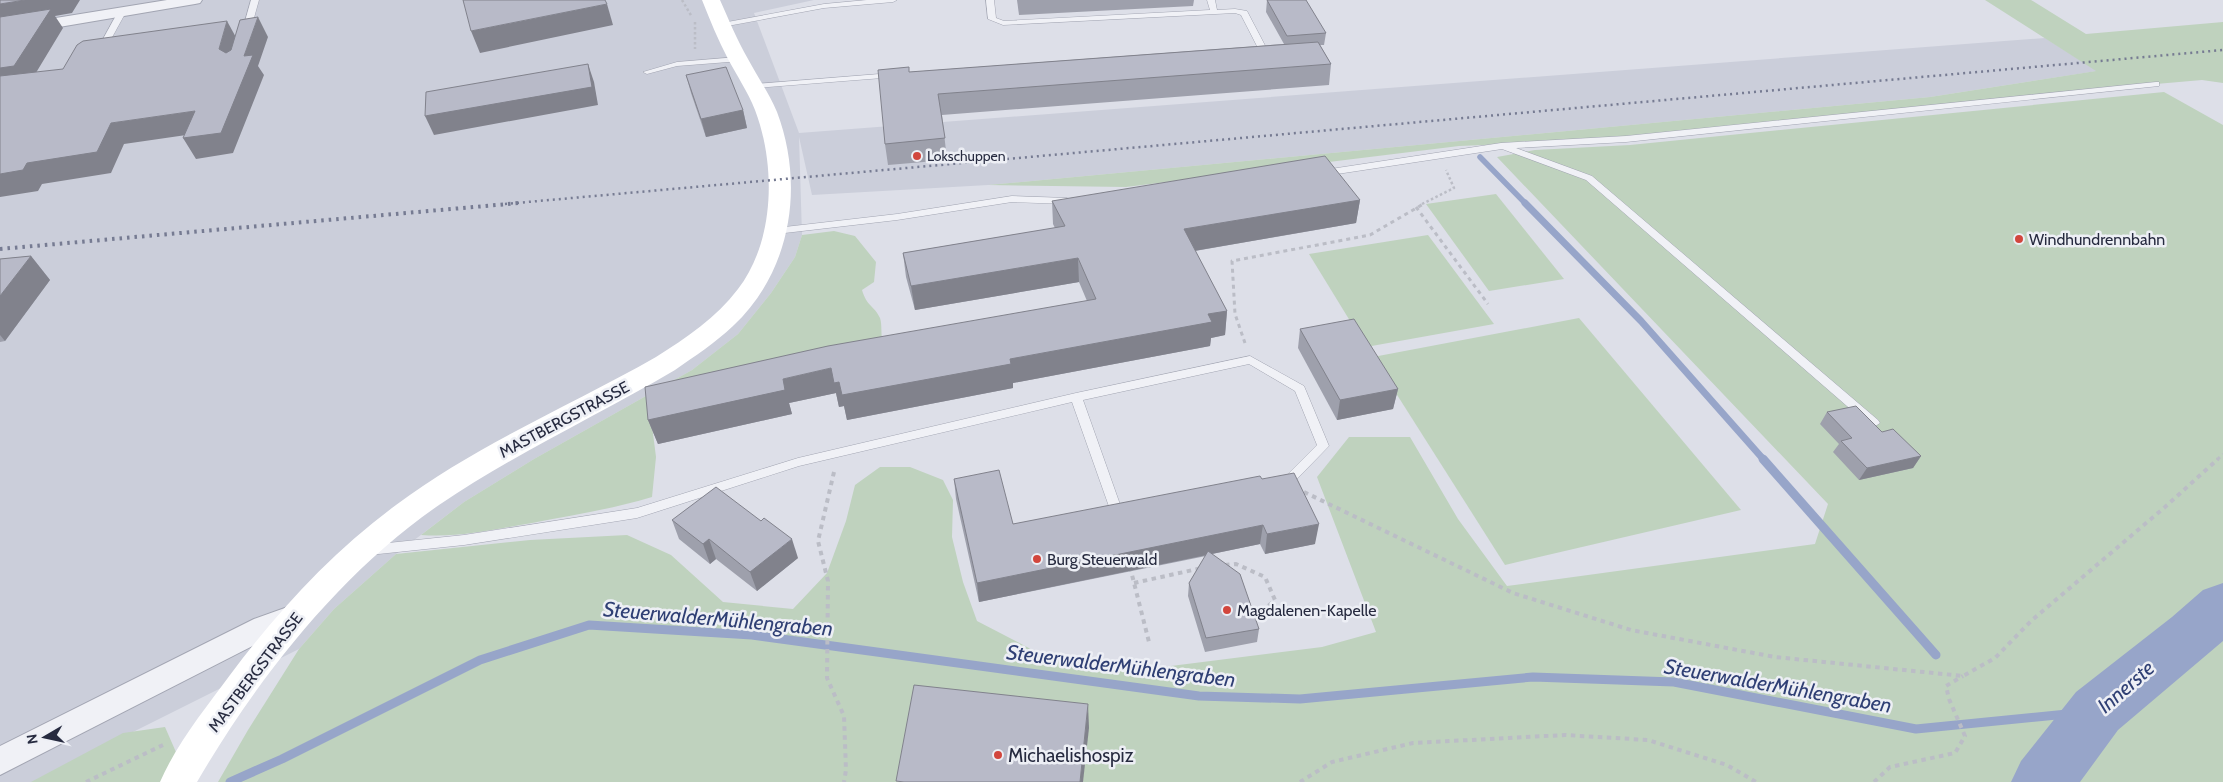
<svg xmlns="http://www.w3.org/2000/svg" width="2223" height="782" font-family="Cabin,sans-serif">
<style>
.built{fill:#cbceda}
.green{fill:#bfd2be}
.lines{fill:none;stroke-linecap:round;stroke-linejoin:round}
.stream-far2{stroke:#97a5c9;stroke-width:5.5}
.stream-far1{stroke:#97a5c9;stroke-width:7}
.stream{stroke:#97a5c9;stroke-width:9}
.river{fill:#97a5c9;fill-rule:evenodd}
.service-casing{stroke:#a2a5b2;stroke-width:1}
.minor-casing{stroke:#a2a5b2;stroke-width:2}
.path-far2{stroke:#bbbdc6;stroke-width:2.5;stroke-dasharray:2.5 2.5;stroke-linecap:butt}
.path-far1{stroke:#bbbdc6;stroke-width:3;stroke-dasharray:4 4;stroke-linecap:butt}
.path{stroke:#bbbdc6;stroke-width:4;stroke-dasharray:4.5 4.5;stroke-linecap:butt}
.service{fill:#f0f1f6;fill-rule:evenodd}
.minor{fill:#f0f1f6;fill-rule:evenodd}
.secondary{fill:#fff;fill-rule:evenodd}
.rail-far1{stroke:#767b92;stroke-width:2.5;stroke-dasharray:2 4;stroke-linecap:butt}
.rail{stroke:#767b92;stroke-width:4;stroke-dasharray:2.5 5;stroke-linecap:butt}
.wall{fill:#9ea0ac}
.shaded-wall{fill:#81828c}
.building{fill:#b8bac8;stroke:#81828c}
.poi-dot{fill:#d2463d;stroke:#edeff5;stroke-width:2}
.labels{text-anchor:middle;stroke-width:5;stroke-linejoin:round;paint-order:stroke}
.far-poi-label{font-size:14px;fill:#262a3f;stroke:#edeff5;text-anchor:start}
.poi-label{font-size:16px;fill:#262a3f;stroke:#edeff5;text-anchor:start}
.street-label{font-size:16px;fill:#262a3f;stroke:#edeff5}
.near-poi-label{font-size:19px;fill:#262a3f;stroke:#edeff5;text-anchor:start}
.near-water-label{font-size:21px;font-style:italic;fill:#2f3f74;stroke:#edeff5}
</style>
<rect width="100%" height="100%" fill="#dddfe8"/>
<!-- built -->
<polygon class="built" points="0,0 814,0 754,13 799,133 2045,38 2097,71 1930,97 988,185 812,195 799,137 802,235 795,257 771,293 738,334 692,370 534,459 464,502 396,554 334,609 299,649 33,782 0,782"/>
<!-- green -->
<g class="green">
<polygon points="1985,0 2031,0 2086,34 2223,22 2223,83 2202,80 2156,84 1626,139 1459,146 1126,187 988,185 1930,97 2096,71"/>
<polygon points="2164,92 2223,125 2223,782 218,782 248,730 299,649 334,609 396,554 530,540 627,535 671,555 723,602 793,609 827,573 846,521 855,485 880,467 910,467 943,480 953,500 952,537 963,582 977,621 1048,658 1163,667 1322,647 1376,632 1317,477 1349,437 1410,437 1458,519 1507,586 1815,544 1828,504 1497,157 1535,150 1630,145"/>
<polygon points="1496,194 1564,279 1489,291 1426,204"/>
<path d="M834,231L855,236L876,262L874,282L862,290C867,307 874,305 880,318C882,324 881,332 882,339L650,410L656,457L652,497C613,509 572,515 532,523C495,529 459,538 421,535L464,502L534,459L692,370L738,334L771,293L795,257L802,235Z"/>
<polygon points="1428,235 1494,324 1366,347 1309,254"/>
<polygon points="1579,318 1741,510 1505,565 1373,357"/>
<polygon points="165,727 179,759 168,782 31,782 123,733"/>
</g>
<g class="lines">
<!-- stream-far2 -->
<polyline class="stream-far2" points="1480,157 1526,204"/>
<!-- stream-far1 -->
<polyline class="stream-far1" points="1525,203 1641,321 1764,460"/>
<!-- stream -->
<g class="stream">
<polyline points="1763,459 1936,655"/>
<polyline points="230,782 282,759 480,660 589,625 752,635 1199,696 1300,699 1533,677 1674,682 1916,729 2097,711"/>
</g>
<!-- river -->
<polygon class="river" points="2223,583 2223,641 2118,730 2080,782 2011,782 2021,761 2076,692 2172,617 2203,590"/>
<defs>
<g id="service">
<polygon points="251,0 259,0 250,32 246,34 242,32"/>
<polygon points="867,0 897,0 893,2 824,8 722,27 718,25 722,23 824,4"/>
<polygon points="986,0 994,0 996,18 1004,21 1210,10 1207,0 1215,0 1217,10 1235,9 1247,11 1269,53 1261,57 1255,57 1255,53 1260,52 1241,15 1235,13 1003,25 988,19"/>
<polygon points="119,10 126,12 104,52 98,52 97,50"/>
<polygon points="738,57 742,59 741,61 677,66 647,74 643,72 677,62"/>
<polygon points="892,73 895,73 895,77 755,88 751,86 755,84"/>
<polygon points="2156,82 2159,82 2159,86 1626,142 1516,148 1592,176 1878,420 1880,423 1874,427 1870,426 1586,180 1502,149 1324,176 1319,173 1324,170 1501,143 1626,136"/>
<polygon points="1012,196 1067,198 1072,201 1067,204 1012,202 897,220 776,234 771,231 776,228 897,214"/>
<polygon points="1250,356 1304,386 1329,446 1289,487 1281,487 1279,484 1281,481 1317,445 1295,391 1249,364 1083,400 1122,510 1127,514 1125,517 1118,520 1114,518 1112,515 1072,402 799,466 637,518 464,545 369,555 364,554 363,550 364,546 369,545 464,535 637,508 798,458 1076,393"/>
</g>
<g id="minor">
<polygon points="167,0 202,0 200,3 195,4 0,37 0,27"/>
<polygon points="296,604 305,607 309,615 305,623 274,635 0,775 0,746 254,619"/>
</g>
</defs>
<!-- service casing -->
<use href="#service" class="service-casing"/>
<!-- minor casing -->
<use href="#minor" class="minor-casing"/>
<!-- path-far2 -->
<g class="path-far2">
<polyline points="682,0 692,17"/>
<polyline points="695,22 695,49"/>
<polyline points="1422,204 1454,188 1446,170"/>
</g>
<!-- path-far1 -->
<g class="path-far1">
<polyline points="1416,207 1488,304"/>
<polyline points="1245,343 1235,314 1232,261 1370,235 1425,203"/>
<polyline points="2217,460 2223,454"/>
</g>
<!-- path -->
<g class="path">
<polyline points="834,472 818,541 828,581 827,678 844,716 846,770 844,782"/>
<polyline points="1304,492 1513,593 1631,630 1775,657 1963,676 1995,658 2031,621 2165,507 2218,459"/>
<polyline points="1225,565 1236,564 1265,577 1275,600 1252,620"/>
<polyline points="1130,567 1149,642"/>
<polyline points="1134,583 1202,568"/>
<polyline points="86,782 163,745"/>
<polyline points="1300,782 1332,762 1413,743 1565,735 1648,740 1727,765 1756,782"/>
<polyline points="1874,782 1890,767 1955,753 1965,736 1949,699 1946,686 1963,676"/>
</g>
<!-- service -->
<use href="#service" class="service"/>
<!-- minor -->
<use href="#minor" class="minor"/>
<!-- secondary -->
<path class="secondary" d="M702,0H720C729,20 737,40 748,59C757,76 769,93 777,112C805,186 791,272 733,326C715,343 695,356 675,370C597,416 514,454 439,505C340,573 257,679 197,782H160C177,743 205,709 230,675C278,611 332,552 396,505C476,445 570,406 656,357C686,338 716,318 738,289C775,241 776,165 755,110C748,92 737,76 728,59C718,40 710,20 702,0Z"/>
<!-- rail-far1 -->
<polyline class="rail-far1" points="505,204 2223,50"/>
<!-- rail -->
<polyline class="rail" points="0,249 519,203"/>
</g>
<!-- wall -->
<g class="wall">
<polygon points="1017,0 1194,0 1193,6 1019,15"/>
<polygon points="1267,0 1326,33 1324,45 1320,45 1331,64 1329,85 942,115 947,160 888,165 885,144 910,72 1284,44 1266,12"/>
<polygon points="686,75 743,110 747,128 706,137 691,93"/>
<polygon points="1360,200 1356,223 1195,251 1227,311 1225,335 1211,338 1210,346 1013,383 1013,388 847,420 844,406 839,407 836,393 789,403 792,414 658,444 648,420 1087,301 1079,282 915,310 906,277 903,253 1055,228 1053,224 1052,201"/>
<polygon points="31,256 50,280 5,341 0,342 0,259"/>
<polygon points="1300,329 1398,389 1393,409 1337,420 1298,348"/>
<polygon points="1827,412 1882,432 1921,456 1913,468 1859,480 1833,452 1839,444 1820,424"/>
<polygon points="954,479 1013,524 1262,479 1315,544 1265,554 1260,544 1212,554 1259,629 1257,642 1205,652 1188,596 1189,583 1206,556 979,602 956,499"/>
<polygon points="672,520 798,558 757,591 716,559 710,564 679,539"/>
</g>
<!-- shaded-wall -->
<g class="shaded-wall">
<polygon points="25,0 80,0 72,13 55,16 63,28 28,86 0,88 0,4"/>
<polygon points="607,4 613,25 480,53 471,31"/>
<polygon points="258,17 268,37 258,66 264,75 233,153 196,159 183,138 244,56"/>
<polygon points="227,21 238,41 230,68 219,49"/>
<polygon points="588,64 594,82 598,105 434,135 425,116"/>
<polygon points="743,110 747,128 706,137 701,119"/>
<polygon points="195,111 207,132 124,144 111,173 42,184 38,191 0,197 0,174 27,163 111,123"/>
<polygon points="1360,200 1356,223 1182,253 1184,229"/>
<polygon points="31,256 50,280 5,341 0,335 0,296"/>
<polygon points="1078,258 1079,282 915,310 911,286"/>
<polygon points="1227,311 1225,335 1211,338 1210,346 1013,383 1013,388 847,420 844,406 839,407 836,393 789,403 792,414 658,444 648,420 783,379 831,368 1010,359 1208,314"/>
<polygon points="1398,389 1393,409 1337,420 1340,400"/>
<polygon points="1921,456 1913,468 1859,480 1867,468"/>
<polygon points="1319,524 1315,544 1265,554 1267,534"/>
<polygon points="1263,525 1260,544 979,602 977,583"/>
<polygon points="709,539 716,559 710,564 703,544"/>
<polygon points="792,539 798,558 757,591 750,572"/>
<polygon points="1088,704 1089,728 1083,782 1080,782"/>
</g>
<!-- building -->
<g class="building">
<polygon points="0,0 25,0 0,4"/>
<polygon points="463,0 605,0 607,4 471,31"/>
<polygon points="1267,0 1306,0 1326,33 1287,36"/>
<polygon points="51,9 14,66 0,68 0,17"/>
<polygon points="258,17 244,56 253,55 221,133 183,138 195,111 111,123 97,152 27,163 23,170 0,174 0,76 63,69 77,45 83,41 227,21 219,49 226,53 231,50 240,20"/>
<polygon points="1318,42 1331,64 938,94 945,138 885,144 878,70 909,67 909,72"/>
<polygon points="588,64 592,87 425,116 426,92"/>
<polygon points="726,67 743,110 701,119 686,75"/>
<polygon points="1325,156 1360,200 1184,229 1227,311 1208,314 1212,322 1010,359 1011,364 842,395 839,382 834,383 831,368 783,379 785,390 648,420 645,387 828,346 1096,299 1078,258 911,286 903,253 1065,226 1052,201"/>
<polygon points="31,256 0,296 0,259"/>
<polygon points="1354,319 1398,389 1340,400 1300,329"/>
<polygon points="1856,406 1882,432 1893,429 1921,456 1867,468 1841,441 1852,438 1827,412"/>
<polygon points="999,470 1013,524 1260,476 1262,479 1294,473 1319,524 1267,534 1263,525 977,583 954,479"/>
<polygon points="716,487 761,521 764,518 792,539 750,572 709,539 703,544 672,520"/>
<polygon points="1208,551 1240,574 1259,629 1206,638 1189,583"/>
<polygon points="914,685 1088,704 1080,782 904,782 896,781"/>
</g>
<!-- markers -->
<g class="poi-dot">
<circle cx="917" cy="156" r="5"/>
<circle cx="2019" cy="239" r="5"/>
<circle cx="1037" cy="559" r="5"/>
<circle cx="1227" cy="610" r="5"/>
<circle cx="998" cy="755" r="5"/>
</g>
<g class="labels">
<!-- far-poi labels -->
<g class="far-poi-label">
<text x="927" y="161">Lokschuppen</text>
</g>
<!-- poi labels -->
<g class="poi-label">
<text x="2029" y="245">Windhundrennbahn</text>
<text x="1047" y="565">Burg Steuerwald</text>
<text x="1237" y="616">Magdalenen-Kapelle</text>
</g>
<!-- street labels -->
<g class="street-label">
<text transform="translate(564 419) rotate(-28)" y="6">MASTBERGSTRASSE</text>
<text transform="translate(255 672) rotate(-53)" y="6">MASTBERGSTRASSE</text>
</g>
<!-- near-poi labels -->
<g class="near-poi-label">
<text x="1008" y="762">Michaelishospiz</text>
</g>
<!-- near-water labels -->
<g class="near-water-label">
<text transform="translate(718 619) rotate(5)" y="7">SteuerwalderMühlengraben</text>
<text transform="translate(1121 666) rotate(7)" y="7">SteuerwalderMühlengraben</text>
<text transform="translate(1778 686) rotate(10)" y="7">SteuerwalderMühlengraben</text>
<text transform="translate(2126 687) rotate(-41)" y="7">Innerste</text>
</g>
</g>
<!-- north arrow -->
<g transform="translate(45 737) rotate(261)" stroke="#edeff5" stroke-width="4" paint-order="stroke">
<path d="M0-4L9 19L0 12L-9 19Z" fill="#262a3f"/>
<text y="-8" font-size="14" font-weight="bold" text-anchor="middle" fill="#262a3f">N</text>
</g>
</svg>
